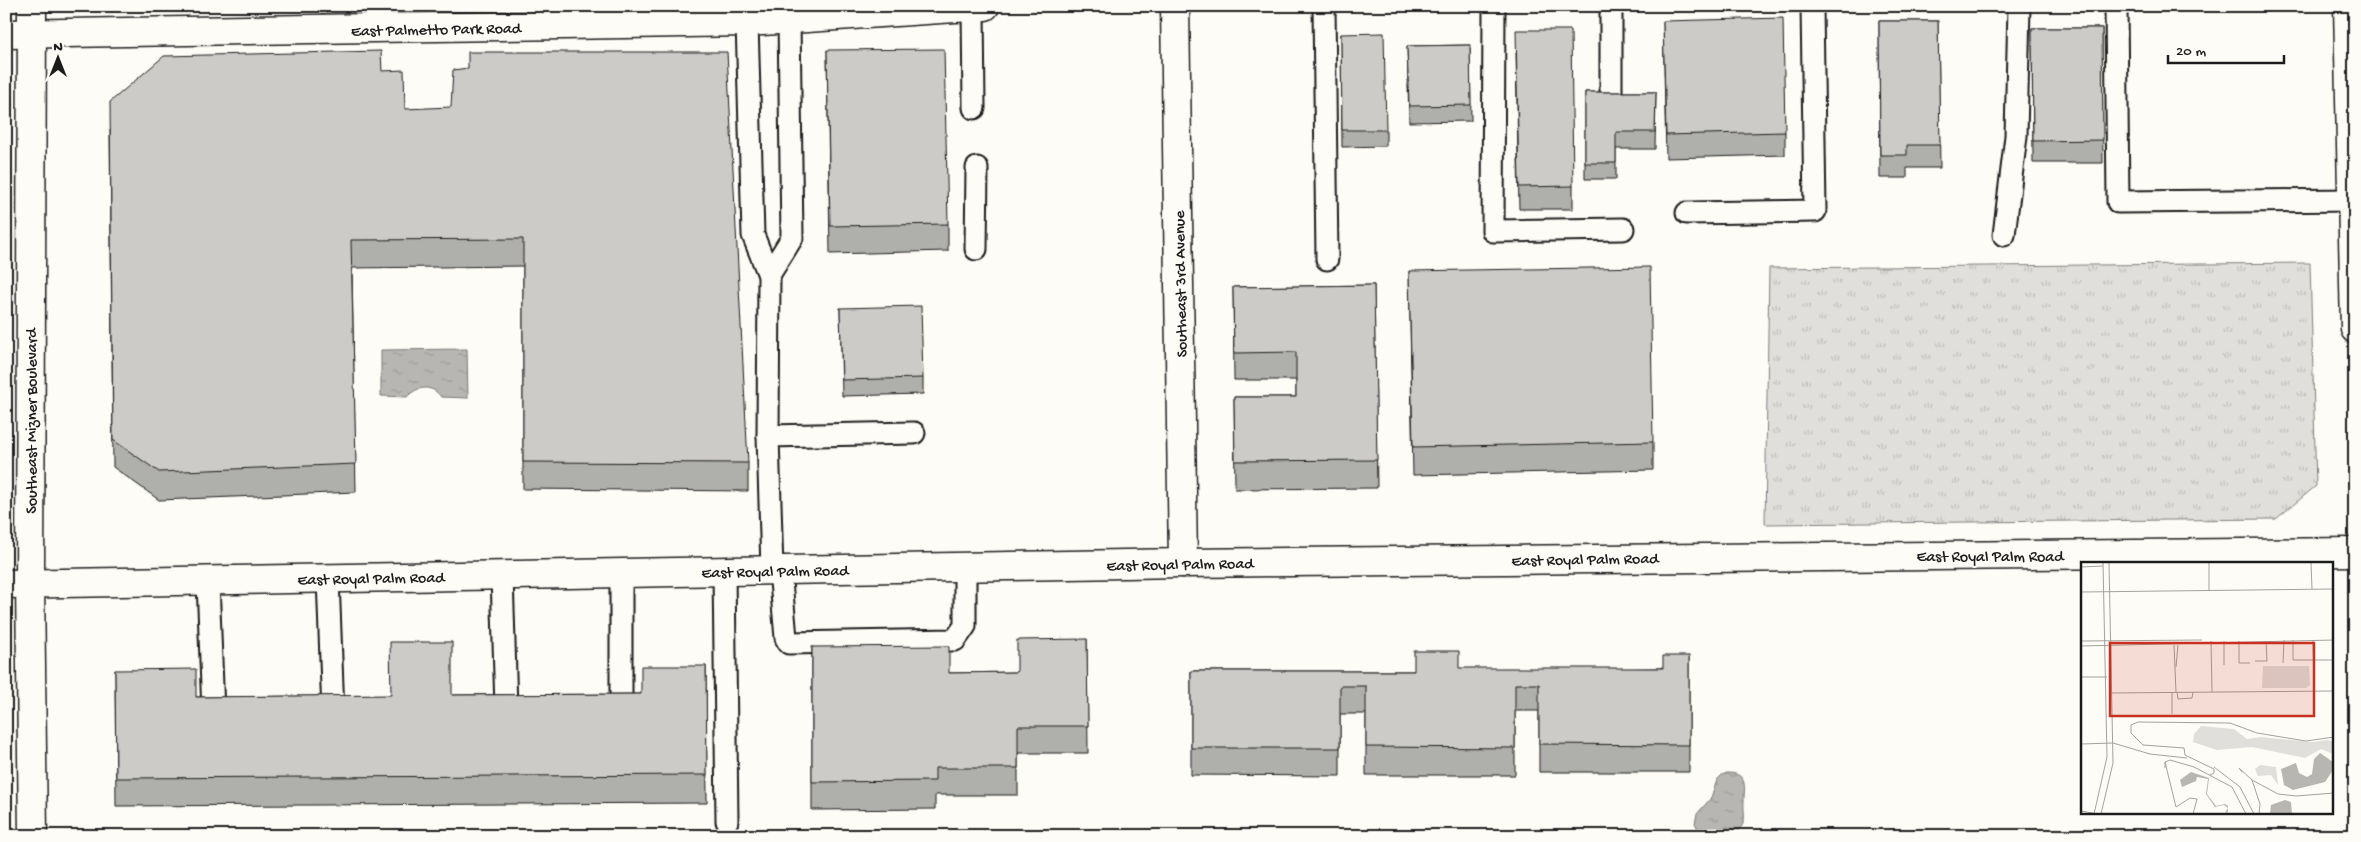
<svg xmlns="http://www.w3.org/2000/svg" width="2361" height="842" font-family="'Gochi Hand',sans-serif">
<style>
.grass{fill:url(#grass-tufts);stroke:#7e7e7c}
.water{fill:url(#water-ripples);stroke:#797876}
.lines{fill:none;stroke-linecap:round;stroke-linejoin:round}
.service-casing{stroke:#1c1c1c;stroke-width:25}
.minor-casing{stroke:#1c1c1c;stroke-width:31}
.secondary-casing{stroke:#1c1c1c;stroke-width:31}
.service{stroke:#fdfcf7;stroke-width:21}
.minor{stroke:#fdfcf7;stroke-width:28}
.secondary{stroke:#fdfcf7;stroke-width:28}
.wall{fill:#afafac;stroke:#1c1c1c}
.building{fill:#cccbc8;stroke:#1c1c1c}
.labels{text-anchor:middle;stroke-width:4;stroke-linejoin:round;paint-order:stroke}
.street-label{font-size:16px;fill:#1c1c1c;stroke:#fdfcf7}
.inset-road{fill:none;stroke:#a3a29f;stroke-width:1}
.view{fill:#c8321e;fill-opacity:0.15;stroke:#c8321e;stroke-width:2.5}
.inset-edge{fill:none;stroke:#1c1c1c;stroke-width:2.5}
</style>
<defs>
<pattern id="grass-tufts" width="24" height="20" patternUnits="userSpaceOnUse" patternTransform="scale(1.25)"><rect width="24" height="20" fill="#e0dfdb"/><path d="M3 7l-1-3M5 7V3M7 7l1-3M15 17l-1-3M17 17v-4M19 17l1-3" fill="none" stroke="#c0bfbb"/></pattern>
<pattern id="water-ripples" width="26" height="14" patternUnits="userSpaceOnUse" patternTransform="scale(1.25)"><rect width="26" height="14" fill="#b7b6b2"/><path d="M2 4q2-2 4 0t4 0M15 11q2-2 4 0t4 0" fill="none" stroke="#9d9c98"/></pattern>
</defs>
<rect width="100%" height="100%" fill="#fdfcf7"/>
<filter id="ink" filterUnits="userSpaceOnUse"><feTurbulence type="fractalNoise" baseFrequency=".02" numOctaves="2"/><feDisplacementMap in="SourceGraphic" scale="10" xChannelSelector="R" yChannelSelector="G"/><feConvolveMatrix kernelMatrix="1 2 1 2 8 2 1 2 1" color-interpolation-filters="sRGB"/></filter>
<g filter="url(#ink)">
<!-- grass -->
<polygon class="grass" points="2310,263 2316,486 2276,519 1765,524 1769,268"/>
<!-- water -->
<g class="water">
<path d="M467,349L468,398L441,397C432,384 417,386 407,397L381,396V350Z"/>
<path d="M1727,773C1749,773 1744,788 1744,801C1743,815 1748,819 1738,832L1725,834L1699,831L1695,823L1697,814L1711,798L1717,780L1722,775Z"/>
</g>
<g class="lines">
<defs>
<g id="service">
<polyline points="1324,6 1327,259"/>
<polyline points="1494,6 1493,231 1623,229"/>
<polyline points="1611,6 1611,104"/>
<polyline points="2116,6 2118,202 2355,200"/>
<polyline points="973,8 974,108"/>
<polyline points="747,22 753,235 769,275 768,436 772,570"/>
<polyline points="1687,213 1815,211 1812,6"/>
<polyline points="2004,235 2016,136 2019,6"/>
<polyline points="976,249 977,168"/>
<polyline points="769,275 792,238 789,20"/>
<polyline points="768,436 914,433"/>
<polyline points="780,570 786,638 789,643 955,640 965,626 965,566"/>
<polyline points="724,571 727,821"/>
<polyline points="621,573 621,693"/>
<polyline points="502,575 506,709"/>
<polyline points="328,578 333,714"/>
<polyline points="208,581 213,713"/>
</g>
<g id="minor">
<polyline points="1175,6 1183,563"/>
<polyline points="2348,6 2355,329"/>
<polyline points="6,584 1183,563 2355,552"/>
</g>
<g id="secondary">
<polyline points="32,6 30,584 33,836"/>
<polyline points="6,34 747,22 985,6"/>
</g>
</defs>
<!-- service casing -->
<use href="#service" class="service-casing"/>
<!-- minor casing -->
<use href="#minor" class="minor-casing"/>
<!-- secondary casing -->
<use href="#secondary" class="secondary-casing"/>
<!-- service -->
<use href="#service" class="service"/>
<!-- minor -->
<use href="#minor" class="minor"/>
<!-- secondary -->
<use href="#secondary" class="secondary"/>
</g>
<!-- wall -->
<g class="wall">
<polygon points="1663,21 1785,132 1785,155 1666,158"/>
<polygon points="1879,21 1938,21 1940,168 1907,168 1907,178 1880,178"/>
<polygon points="2032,28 2102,28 2103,163 2033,163"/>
<polygon points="1341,34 1386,130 1386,146 1342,147"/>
<polygon points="1470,45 1471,121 1409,122 1407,46"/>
<polygon points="827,50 948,224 948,251 830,254"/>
<polygon points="1516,53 1573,186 1573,209 1519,209"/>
<polygon points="382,71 405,109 748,463 748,491 523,489 523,266 352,268 356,492 159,500 113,467 110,130"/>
<polygon points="1585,92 1656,92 1655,149 1616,149 1616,179 1585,179"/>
<polygon points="1409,271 1653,442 1653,470 1413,475"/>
<polygon points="1374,285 1377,488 1235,489 1234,397 1296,397 1296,380 1234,380 1233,287"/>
<polygon points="840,308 923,378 923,394 842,396"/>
<polygon points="1087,639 1088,753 1018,753 1018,795 935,795 935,809 812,810 812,647 949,673 1017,672"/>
<polygon points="1689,656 1689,772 1539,772 1539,711 1515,711 1515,775 1366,775 1366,714 1340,714 1340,776 1191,775 1191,671 1414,671 1663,668"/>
<polygon points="706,666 707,803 116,806 115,670 196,697 452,695 641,694"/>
</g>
<!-- building -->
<g class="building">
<polygon points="1783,18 1785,132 1666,135 1663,21"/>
<polygon points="1879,21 1938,21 1940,145 1907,145 1907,155 1880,155"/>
<polygon points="2032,28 2102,28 2103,140 2033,141"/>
<polygon points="1516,30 1571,30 1573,186 1519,187"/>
<polygon points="1384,33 1386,130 1342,130 1341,34"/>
<polygon points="1470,45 1471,105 1409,106 1407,46"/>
<polygon points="944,49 948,224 830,226 827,50"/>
<polygon points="381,51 382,71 404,70 405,109 451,107 453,70 468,68 468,52 727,52 748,463 523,462 523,239 351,240 356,464 159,472 113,440 110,102 164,56"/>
<polygon points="1585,92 1656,92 1655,132 1616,132 1616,163 1585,163"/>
<polygon points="1650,267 1653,442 1413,447 1409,271"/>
<polygon points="1374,285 1377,460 1235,461 1234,397 1296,397 1296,352 1234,353 1233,287"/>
<polygon points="921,306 923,378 842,380 840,308"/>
<polygon points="1087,639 1088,726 1018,726 1018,768 935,768 935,781 812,782 812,647 949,646 949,673 1017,672 1017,640"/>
<polygon points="390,642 452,642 452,695 641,694 641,666 706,666 707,775 116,778 115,670 196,669 196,697 391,695"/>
<polygon points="1414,651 1459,651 1459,668 1663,668 1663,656 1689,656 1689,745 1539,744 1539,684 1515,684 1515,748 1366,747 1366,686 1340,686 1340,748 1191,748 1191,671 1414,671"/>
</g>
</g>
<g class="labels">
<!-- street labels -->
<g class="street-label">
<text transform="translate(436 28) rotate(-1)" y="6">East Palmetto Park Road</text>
<text transform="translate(1179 284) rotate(-91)" y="6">Southeast 3rd Avenue</text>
<text transform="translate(30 421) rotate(-90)" y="6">Southeast Mizner Boulevard</text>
<text x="1990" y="561">East Royal Palm Road</text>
<text transform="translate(1585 558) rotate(-1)" y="6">East Royal Palm Road</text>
<text transform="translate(1180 563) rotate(-1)" y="6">East Royal Palm Road</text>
<text transform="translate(775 570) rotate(-1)" y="6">East Royal Palm Road</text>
<text transform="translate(371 577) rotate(-1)" y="6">East Royal Palm Road</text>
</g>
</g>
<!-- overview -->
<g transform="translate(2081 562)">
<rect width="252" height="252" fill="#fdfcf7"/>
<path d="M182,104H228L229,123L225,126H181ZM120,164L153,167L166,177L180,175L231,180L247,178L252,180V192L240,187L224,196L171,185L136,188L112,180L113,172ZM179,203L195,205L197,223L190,213L177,214L174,207Z" fill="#e0dfdb"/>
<path d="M239,191L252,200V208L244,220L212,228L203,223L200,207L215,201L218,211L226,215L231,212L233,197ZM110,210L128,216L126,232L135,244L144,242L147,244V250L144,251L147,246L143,243L134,245L125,232L127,217L116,215L115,219L101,225L99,218ZM204,238L210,240L211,252H189L190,243Z" fill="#b7b6b2"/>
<path class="inset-road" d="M128,1V28M230,1L231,27M0,5L22,4M0,30L253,27M212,78V98H253M232,78L233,129M0,79L121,78M130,79L131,130M143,79V103M158,79V101H169M93,83L95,130M0,84L253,78M174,99H186L185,79M202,101L203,78M95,105L97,83M0,115H26M91,130V152M96,130L97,137L111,136L112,130M30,131L253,129M0,182L32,181L69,192L106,196M84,200L89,198L113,205L151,225L165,252M133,205L159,225L173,252M84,206V200L95,245L109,236L116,237L112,252M161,210L158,206L171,218L179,242L178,252M129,213L133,211V207L104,193L103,186L62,183L50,171V163L57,160L149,161L176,171L225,179L253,175M171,218L197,232L215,234L253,231M0,249L17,252M13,252L26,195L22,1M20,252L32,201L28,1"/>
<path class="view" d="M29,81H233V154H29Z"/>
<rect width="252" height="252" class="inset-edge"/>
</g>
<!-- margin -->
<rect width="2361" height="842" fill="none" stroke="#fdfcf7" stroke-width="25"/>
<rect x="12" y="12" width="2336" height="817" fill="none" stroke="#1c1c1c" stroke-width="2" filter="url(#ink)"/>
<!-- north arrow -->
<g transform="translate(58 58)" stroke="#fdfcf7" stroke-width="4" paint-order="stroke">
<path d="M0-4L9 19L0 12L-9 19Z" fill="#1c1c1c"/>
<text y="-8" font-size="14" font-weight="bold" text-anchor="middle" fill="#1c1c1c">N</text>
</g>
<!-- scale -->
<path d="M2168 55v8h116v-8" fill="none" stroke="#1c1c1c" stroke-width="2.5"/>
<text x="2176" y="55" font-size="15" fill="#1c1c1c" stroke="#fdfcf7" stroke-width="4" paint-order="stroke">20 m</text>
</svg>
